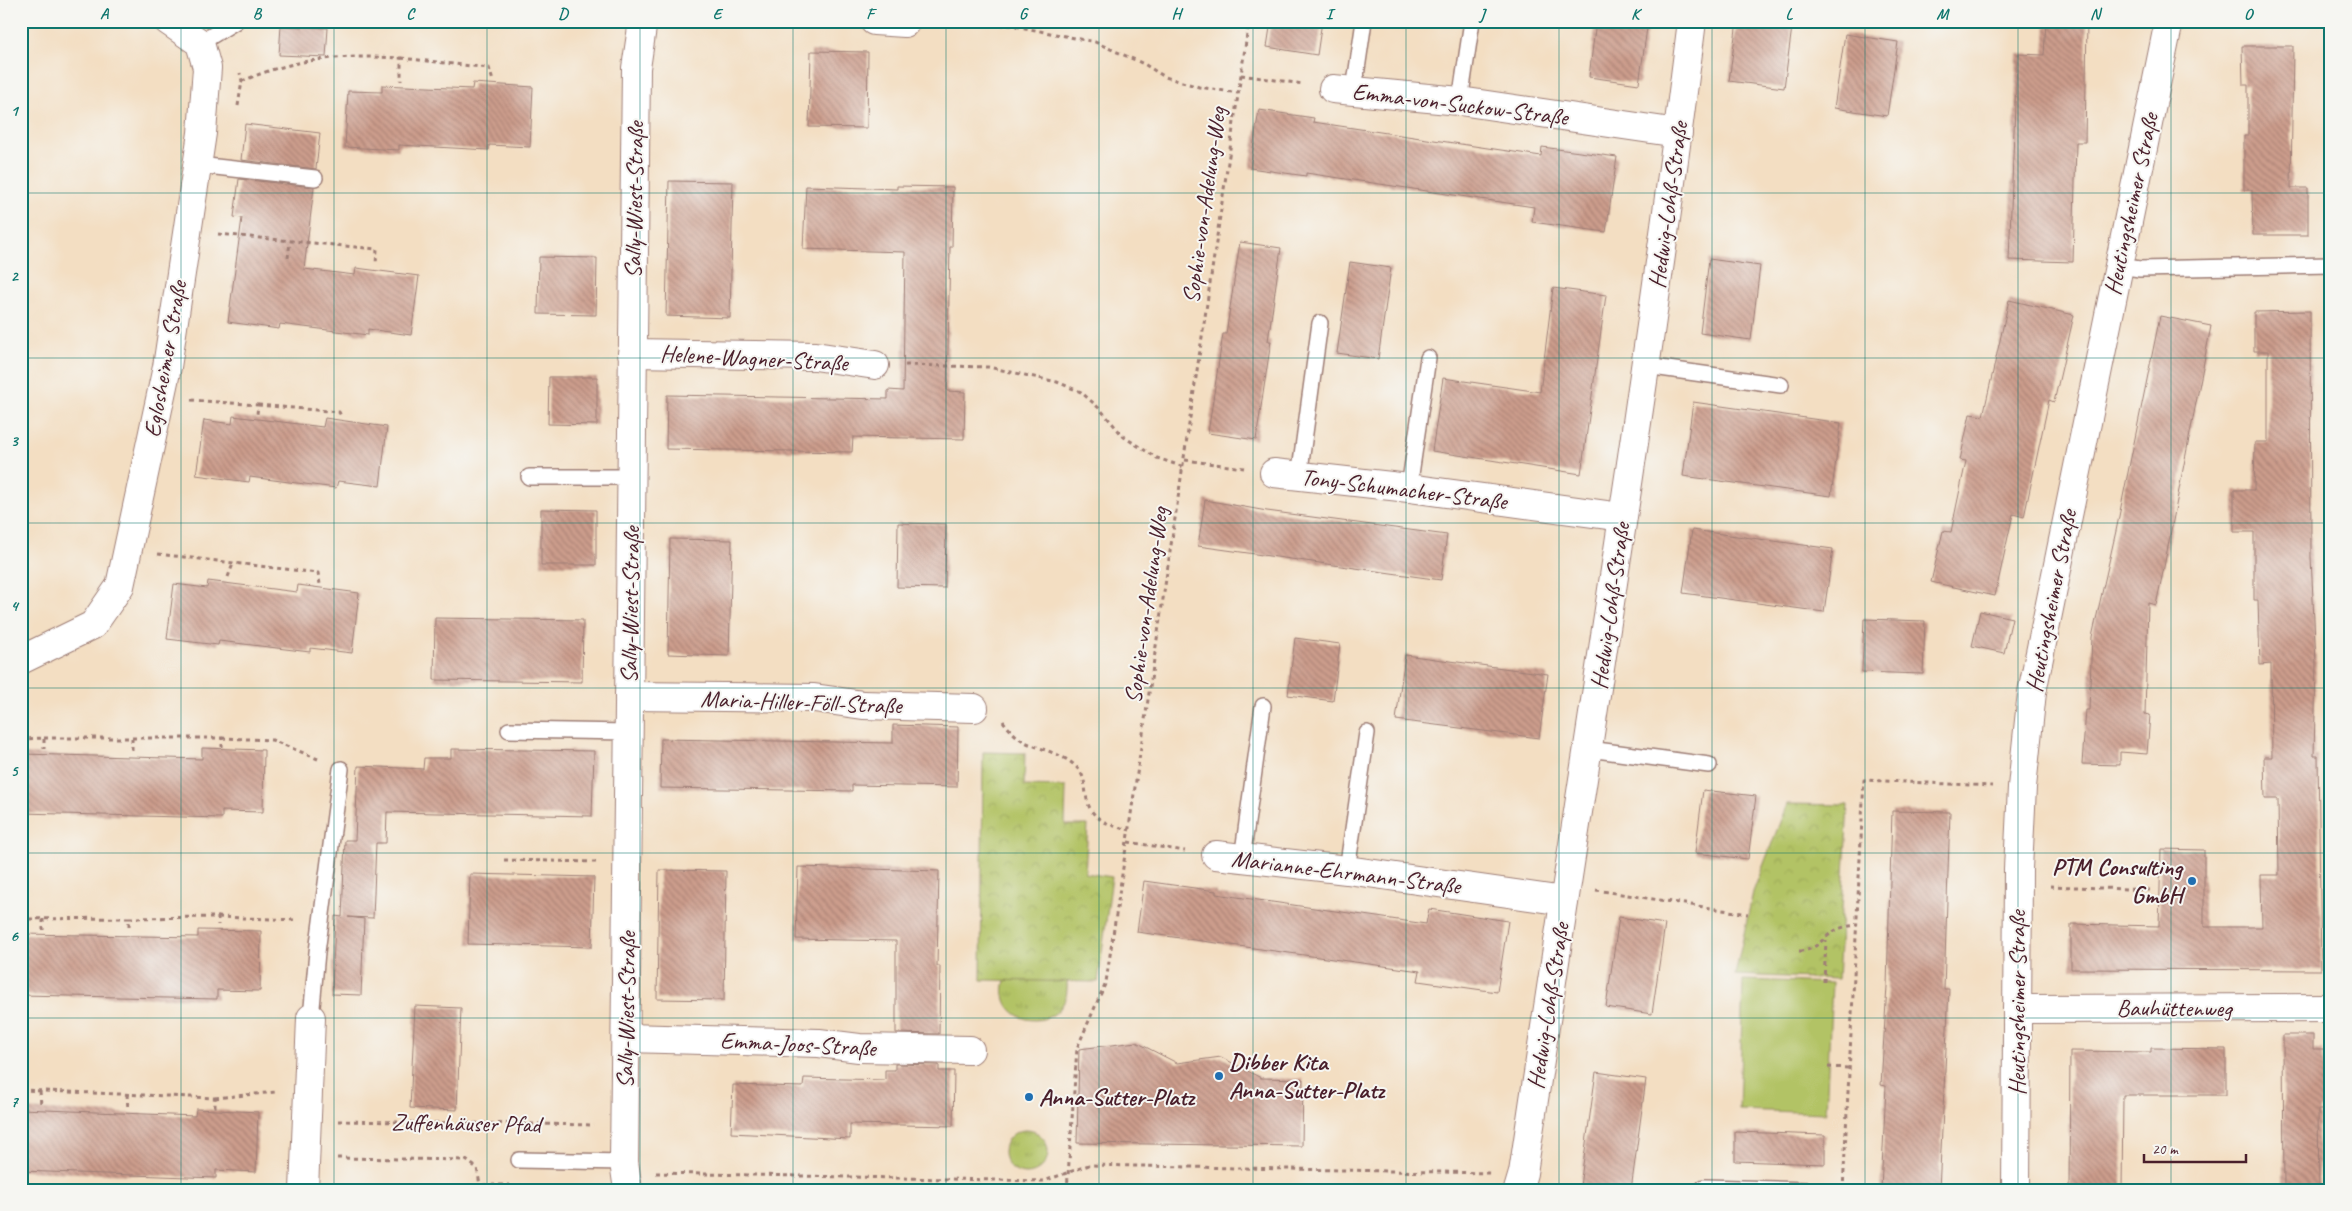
<svg xmlns="http://www.w3.org/2000/svg" width="2352" height="1211" font-family="Caveat,sans-serif">
<style>
.grass{fill:url(#grass-tufts);stroke:#7e7148}
.park{fill:url(#park-crowns);stroke:#7e7148}
.garden{fill:#b2c365;stroke:#7e7148}
.building{fill:url(#building-back-hatch)}
.lines{fill:none;stroke-linecap:round;stroke-linejoin:round}
.lane-casing{stroke:#9e7e76;stroke-width:18}
.street-casing{stroke:#9e7e76;stroke-width:30}
.path{stroke:#9e7e76;stroke-width:3;stroke-dasharray:4 4;stroke-linecap:butt}
.lane{stroke:#fff;stroke-width:15}
.street{stroke:#fff;stroke-width:28}
.grid{fill:none;stroke:#0f766e;stroke-width:1;stroke-opacity:0.55}
.poi-dot{fill:#1f6fb2;stroke:#f6f6f2;stroke-width:2}
.labels{text-anchor:middle;stroke-width:4;stroke-linejoin:round;paint-order:stroke}
.street-label{font-size:24px;fill:#4a1f2b;stroke:#f6f6f2}
.poi-label{font-size:24px;font-weight:bold;fill:#4a1f2b;stroke:#f6f6f2;text-anchor:start}
.neatline{fill:none;stroke:#0f766e;stroke-width:2}
.grid-label{font-size:16px;text-anchor:middle;font-weight:bold;fill:#0f766e}
</style>
<defs>
<pattern id="grass-tufts" width="24" height="20" patternUnits="userSpaceOnUse" patternTransform="scale(1.25)"><rect width="24" height="20" fill="#b2c365"/><path d="M3 7l-1-3M5 7V3M7 7l1-3M15 17l-1-3M17 17v-4M19 17l1-3" fill="none" stroke="#9ba758"/></pattern>
<pattern id="park-crowns" width="20" height="18" patternUnits="userSpaceOnUse" patternTransform="scale(1.25)"><rect width="20" height="18" fill="#b2c365"/><path d="M2 6a3 3 0 1 1 6 0M12 15a3 3 0 1 1 6 0" fill="none" stroke="#9ba758"/></pattern>
<pattern id="building-back-hatch" width="6" height="6" patternUnits="userSpaceOnUse" patternTransform="scale(1.25)"><rect width="6" height="6" fill="#cc9d8c"/><path d="M-1 5l2 2M0 0l6 6M5-1l2 2" fill="none" stroke="#a87f73"/></pattern>
</defs>
<rect width="100%" height="100%" fill="#f6f6f2"/>
<filter id="ink" filterUnits="userSpaceOnUse"><feTurbulence type="fractalNoise" baseFrequency=".02" numOctaves="2"/><feDisplacementMap in="SourceGraphic" scale="10" xChannelSelector="R" yChannelSelector="G"/><feConvolveMatrix kernelMatrix="1 2 1 2 8 2 1 2 1" color-interpolation-filters="sRGB"/></filter>
<filter id="wash" filterUnits="userSpaceOnUse"><feTurbulence type="fractalNoise" baseFrequency=".0096" numOctaves="4" result="noise"/><feDisplacementMap in="SourceGraphic" scale="20" xChannelSelector="R" yChannelSelector="G"/><feGaussianBlur stdDeviation="1.12" result="paint"/><feColorMatrix in="noise" values="0 0 0 0 0 0 0 0 0 0 0 0 0 0 0 0 0 1.4 0 .05"/><feComposite in="paint" operator="in"/></filter>
<g filter="url(#wash)">
<rect width="100%" height="100%" fill="#f3dec2"/>
<!-- grass -->
<g class="grass">
<path d="M1005,980L1067,981C1072,1036 992,1030 1005,980Z"/>
<circle cx="1026" cy="1152" r="22"/>
</g>
<!-- park -->
<g class="park">
<polygon points="983,752 1025,753 1024,786 1066,787 1065,825 1088,825 1085,873 1112,877 1098,982 981,980"/>
<polygon points="1787,804 1848,805 1838,979 1735,975 1753,892"/>
</g>
<!-- garden -->
<polygon class="garden" points="1743,980 1832,983 1826,1113 1739,1110"/>
<g id="blocks">
<!-- building -->
<g class="building">
<polygon points="1271,21 1322,21 1317,55 1267,47"/>
<polygon points="1596,21 1648,21 1639,84 1589,77"/>
<polygon points="1737,21 1792,27 1784,88 1729,81"/>
<polygon points="2046,21 2087,21 2085,142 2076,142 2073,262 2009,260 2017,54 2044,55"/>
<polygon points="281,26 328,28 326,57 279,55"/>
<polygon points="1845,34 1898,42 1887,116 1834,108"/>
<polygon points="2242,46 2293,46 2291,188 2308,188 2308,235 2253,235 2252,190 2244,190 2244,136 2248,136 2248,85 2243,85"/>
<polygon points="811,51 868,52 867,128 809,127"/>
<polygon points="473,83 533,87 530,147 489,145 489,150 399,145 399,150 345,147 348,91 382,92 382,85 472,89"/>
<polygon points="1259,110 1314,118 1313,122 1541,156 1542,147 1617,157 1606,232 1532,222 1534,207 1306,173 1306,176 1250,168"/>
<polygon points="245,124 320,133 316,169 241,160"/>
<polygon points="239,179 314,187 304,269 355,275 356,268 419,276 411,335 368,329 368,335 280,324 279,329 228,322 242,218 234,217"/>
<polygon points="669,181 733,182 730,318 666,316"/>
<polygon points="806,186 897,189 897,186 953,187 952,247 950,247 947,391 965,392 964,439 853,437 852,452 666,449 667,395 888,399 888,390 903,391 905,252 803,249"/>
<polygon points="1240,242 1281,248 1268,341 1271,341 1256,440 1208,433 1223,334 1226,334"/>
<polygon points="539,257 597,258 596,315 538,314"/>
<polygon points="1709,259 1760,266 1751,340 1700,333"/>
<polygon points="1350,262 1391,268 1378,359 1337,353"/>
<polygon points="1553,288 1606,295 1581,474 1432,451 1443,378 1540,392"/>
<polygon points="2009,300 2074,315 2054,402 2049,400 2024,517 2013,514 1995,596 1931,582 1943,531 1951,532 1966,461 1960,460 1970,414 1983,416"/>
<polygon points="2310,311 2311,557 2316,663 2314,756 2318,756 2321,970 2071,969 2071,924 2159,926 2161,849 2204,850 2204,927 2262,927 2261,875 2279,875 2278,799 2265,799 2264,757 2272,757 2271,664 2260,665 2258,600 2254,600 2254,532 2234,532 2234,490 2254,490 2255,442 2268,442 2268,351 2254,351 2254,312"/>
<polygon points="2160,316 2211,326 2163,572 2156,605 2148,603 2145,714 2150,715 2147,754 2120,752 2120,765 2082,764 2086,710 2089,710 2092,637 2116,531"/>
<polygon points="549,377 597,377 597,425 548,424"/>
<polygon points="1693,402 1841,423 1831,496 1683,476"/>
<polygon points="233,416 323,427 325,418 387,427 380,486 338,481 336,488 250,477 249,482 196,475 204,420 232,424"/>
<polygon points="1205,500 1267,511 1447,535 1441,580 1198,546"/>
<polygon points="541,509 596,510 596,565 541,565"/>
<polygon points="898,523 946,524 945,588 897,587"/>
<polygon points="1692,530 1833,549 1824,612 1683,593"/>
<polygon points="670,539 732,540 729,656 668,654"/>
<polygon points="208,581 297,592 298,585 359,593 352,653 310,648 310,652 219,641 218,645 167,639 174,584 207,588"/>
<polygon points="1980,611 2012,618 2004,653 1972,646"/>
<polygon points="435,618 583,620 582,682 434,680"/>
<polygon points="1864,619 1925,621 1923,674 1862,672"/>
<polygon points="1295,638 1340,644 1333,701 1288,695"/>
<polygon points="1405,655 1548,674 1539,738 1396,720"/>
<polygon points="893,725 958,727 957,787 852,785 852,791 660,788 661,739 893,743"/>
<polygon points="202,748 264,750 263,812 222,811 222,818 21,813 23,754 202,759"/>
<polygon points="451,749 594,751 592,816 387,812 386,843 376,843 373,918 348,917 364,919 361,995 332,994 335,916 342,917 345,840 355,840 358,766 423,769 424,758 451,758"/>
<polygon points="1703,790 1756,796 1748,859 1695,853"/>
<polygon points="1892,811 1950,812 1944,989 1949,989 1939,1190 1881,1190 1886,1086 1881,1085 1887,986"/>
<polygon points="798,867 939,871 937,966 940,966 939,1034 896,1033 896,941 796,939"/>
<polygon points="659,870 726,871 724,1000 657,999"/>
<polygon points="470,874 594,877 592,947 468,944"/>
<polygon points="1144,881 1216,891 1216,894 1426,924 1429,909 1508,921 1497,992 1418,981 1420,971 1137,932"/>
<polygon points="1619,917 1665,924 1652,1014 1606,1007"/>
<polygon points="198,930 261,931 260,991 217,990 217,999 21,995 21,934 198,937"/>
<polygon points="415,1006 461,1008 457,1110 410,1108"/>
<polygon points="2283,1035 2313,1035 2313,1049 2324,1049 2325,1110 2318,1110 2319,1190 2284,1190"/>
<polygon points="1136,1042 1177,1063 1221,1057 1261,1078 1303,1079 1302,1146 1077,1143 1079,1049"/>
<polygon points="2151,1048 2226,1049 2226,1095 2123,1095 2122,1190 2069,1190 2070,1051 2151,1052"/>
<polygon points="895,1064 939,1065 939,1071 954,1071 953,1126 850,1124 850,1139 731,1133 733,1085 803,1087 804,1078 885,1080 885,1070 895,1070"/>
<polygon points="1596,1072 1646,1079 1631,1190 1608,1190 1580,1186"/>
<polygon points="21,1109 195,1116 196,1109 258,1112 256,1172 216,1170 216,1178 21,1171"/>
<polygon points="1735,1132 1825,1135 1825,1164 1735,1161"/>
</g>
</g>
</g>
<g filter="url(#ink)">
<use href="#blocks" fill-opacity="0" stroke="#9e7e76" stroke-width="1"/>
<g class="lines">
<defs>
<g id="lane">
<polyline points="200,43 236,21"/>
<polyline points="1354,90 1364,21"/>
<polyline points="1460,101 1472,21"/>
<polyline points="198,165 315,178"/>
<polyline points="2119,266 2140,269 2331,265"/>
<polyline points="1646,366 1781,385"/>
<polyline points="529,477 631,477"/>
<polyline points="1299,477 1320,323"/>
<polyline points="1409,488 1428,358"/>
<polyline points="509,730 629,732"/>
<polyline points="1589,749 1709,765"/>
<polyline points="1242,859 1263,706"/>
<polyline points="1347,870 1367,733"/>
<polyline points="311,1018 317,952 341,769"/>
<polyline points="519,1160 624,1162"/>
<polyline points="1704,1190 1704,1187 1809,1190"/>
</g>
<g id="street">
<polyline points="874,21 905,23"/>
<polyline points="1333,89 1460,101 1678,133"/>
<polyline points="632,353 815,356 875,365"/>
<polyline points="1274,473 1409,488 1622,517"/>
<polyline points="21,660 93,625 120,586 167,367 202,133 207,68 200,43 168,21"/>
<polyline points="629,696 814,698 863,705 974,708"/>
<polyline points="1216,855 1347,870 1564,901"/>
<polyline points="2017,1009 2331,1008"/>
<polyline points="626,1038 819,1043 859,1048 970,1050"/>
<polyline points="304,1190 311,1018"/>
<polyline points="628,1190 624,1162 636,68 643,21"/>
<path d="M1518,1190L1523,1173C1580,789 1644,406 1692,21"/>
<polyline points="2016,1190 2018,869 2022,787 2032,692 2169,21"/>
</g>
</defs>
<!-- lane casing -->
<use href="#lane" class="lane-casing"/>
<!-- street casing -->
<use href="#street" class="street-casing"/>
<!-- path -->
<g class="path">
<polyline points="936,24 1010,25 1095,42 1144,64 1165,77 1199,87 1238,93"/>
<polyline points="401,58 489,68 493,81"/>
<polyline points="1241,75 1303,84"/>
<path d="M242,81C255,76 269,70 282,67C320,56 362,56 401,58V81"/>
<polyline points="238,106 242,81 240,73"/>
<polyline points="218,234 377,249 376,264"/>
<polyline points="288,258 290,242"/>
<polyline points="905,365 988,367 1057,382 1081,392 1100,409 1124,437 1157,458 1184,467"/>
<polyline points="191,400 258,405 257,414"/>
<polyline points="258,405 339,412 342,418"/>
<polyline points="1185,460 1244,468"/>
<polyline points="158,554 318,573 320,584"/>
<polyline points="228,577 233,564"/>
<path d="M1003,721C1010,731 1020,741 1032,745C1047,751 1068,756 1079,770C1087,781 1084,791 1088,803C1092,820 1114,827 1130,830"/>
<polyline points="44,738 132,738 132,751"/>
<polyline points="132,738 222,738 222,747"/>
<polyline points="222,738 272,740 318,759"/>
<polyline points="21,739 44,738 44,749"/>
<polyline points="1128,842 1185,851"/>
<polyline points="504,860 596,862"/>
<polyline points="2050,886 2152,890"/>
<polyline points="1596,890 1748,914"/>
<polyline points="218,917 297,920"/>
<polyline points="129,918 218,917 218,925"/>
<polyline points="21,919 129,918 129,930"/>
<polyline points="43,919 43,930"/>
<path d="M1799,951C1816,951 1820,940 1833,932C1840,927 1849,926 1857,925"/>
<polyline points="1824,982 1826,940"/>
<polyline points="1828,1067 1849,1068"/>
<polyline points="21,1090 215,1098 215,1108"/>
<polyline points="40,1091 41,1106"/>
<polyline points="127,1094 128,1110"/>
<polyline points="215,1098 276,1092"/>
<polyline points="338,1121 594,1125"/>
<polyline points="337,1158 466,1160 477,1168 480,1185"/>
<polyline points="656,1173 1044,1181 1089,1165 1490,1173"/>
<polyline points="480,1190 480,1185 510,1185"/>
<polyline points="1067,1190 1077,1048 1106,982 1249,21"/>
<polyline points="1843,1190 1864,780 1992,786"/>
</g>
<!-- lane -->
<use href="#lane" class="lane"/>
<!-- street -->
<use href="#street" class="street"/>
</g>
</g>
<!-- grid -->
<path class="grid" d="M181,21V1190M334,21V1190M487,21V1190M640,21V1190M793,21V1190M946,21V1190M1099,21V1190M1253,21V1190M1406,21V1190M1559,21V1190M1712,21V1190M1865,21V1190M2018,21V1190M2171,21V1190M21,193H2331M21,358H2331M21,523H2331M21,688H2331M21,853H2331M21,1018H2331"/>
<!-- markers -->
<g class="poi-dot">
<circle cx="2192" cy="881" r="5"/>
<circle cx="1219" cy="1076" r="5"/>
<circle cx="1029" cy="1097" r="5"/>
</g>
<g class="labels">
<!-- street labels -->
<g class="street-label">
<text transform="translate(1460 104) rotate(7)" y="8">Emma-von-Suckow-Straße</text>
<text transform="translate(634 200) rotate(-89)" y="8">Sally-Wiest-Straße</text>
<text transform="translate(2131 204) rotate(-78)" y="8">Heutingsheimer Straße</text>
<text transform="translate(1204 205) rotate(-82)" y="8">Sophie-von-Adelung-Weg</text>
<text transform="translate(1668 205) rotate(-82)" y="8">Hedwig-Lohß-Straße</text>
<text transform="translate(754 358) rotate(3)" y="8">Helene-Wagner-Straße</text>
<text transform="translate(165 359) rotate(-80)" y="8">Eglosheimer Straße</text>
<text transform="translate(1404 489) rotate(7)" y="8">Tony-Schumacher-Straße</text>
<text transform="translate(2051 601) rotate(-79)" y="8">Heutingsheimer Straße</text>
<text transform="translate(630 605) rotate(-89)" y="8">Sally-Wiest-Straße</text>
<text transform="translate(1146 605) rotate(-82)" y="8">Sophie-von-Adelung-Weg</text>
<text transform="translate(1610 606) rotate(-82)" y="8">Hedwig-Lohß-Straße</text>
<text transform="translate(801 702) rotate(2)" y="8">Maria-Hiller-Föll-Straße</text>
<text transform="translate(1346 872) rotate(7)" y="8">Marianne-Ehrmann-Straße</text>
<text transform="translate(2017 1003) rotate(-90)" y="8">Heutingsheimer Straße</text>
<text transform="translate(1548 1006) rotate(-81)" y="8">Hedwig-Lohß-Straße</text>
<text x="2174" y="1016">Bauhüttenweg</text>
<text transform="translate(626 1010) rotate(-89)" y="8">Sally-Wiest-Straße</text>
<text transform="translate(798 1044) rotate(3)" y="8">Emma-Joos-Straße</text>
<text transform="translate(466 1123) rotate(1)" y="8">Zuffenhäuser Pfad</text>
</g>
<!-- poi labels -->
<g class="poi-label">
<text x="2182" y="875" text-anchor="end">PTM Consulting<tspan x="2182" dy="28">GmbH</tspan></text>
<text x="1229" y="1070">Dibber Kita<tspan x="1229" dy="28">Anna-Sutter-Platz</tspan></text>
<text x="1039" y="1105">Anna-Sutter-Platz</text>
</g>
</g>
<!-- margin -->
<rect width="2352" height="1211" fill="none" stroke="#f6f6f2" stroke-width="55"/>
<!-- scale -->
<path d="M2144 1154v8h102v-8" fill="none" stroke="#4a1f2b" stroke-width="2.5"/>
<text x="2152" y="1154" font-size="15" fill="#4a1f2b" stroke="#f6f6f2" stroke-width="4" paint-order="stroke">20 m</text>
<rect x="28" y="28" width="2296" height="1156" class="neatline"/>
<g class="grid-label">
<text x="104" y="19">A</text>
<text x="257" y="19">B</text>
<text x="410" y="19">C</text>
<text x="563" y="19">D</text>
<text x="717" y="19">E</text>
<text x="870" y="19">F</text>
<text x="1023" y="19">G</text>
<text x="1176" y="19">H</text>
<text x="1329" y="19">I</text>
<text x="1482" y="19">J</text>
<text x="1635" y="19">K</text>
<text x="1789" y="19">L</text>
<text x="1942" y="19">M</text>
<text x="2095" y="19">N</text>
<text x="2248" y="19">O</text>
<text x="14" y="116">1</text>
<text x="14" y="281">2</text>
<text x="14" y="446">3</text>
<text x="14" y="611">4</text>
<text x="14" y="776">5</text>
<text x="14" y="941">6</text>
<text x="14" y="1107">7</text>
</g>
</svg>
